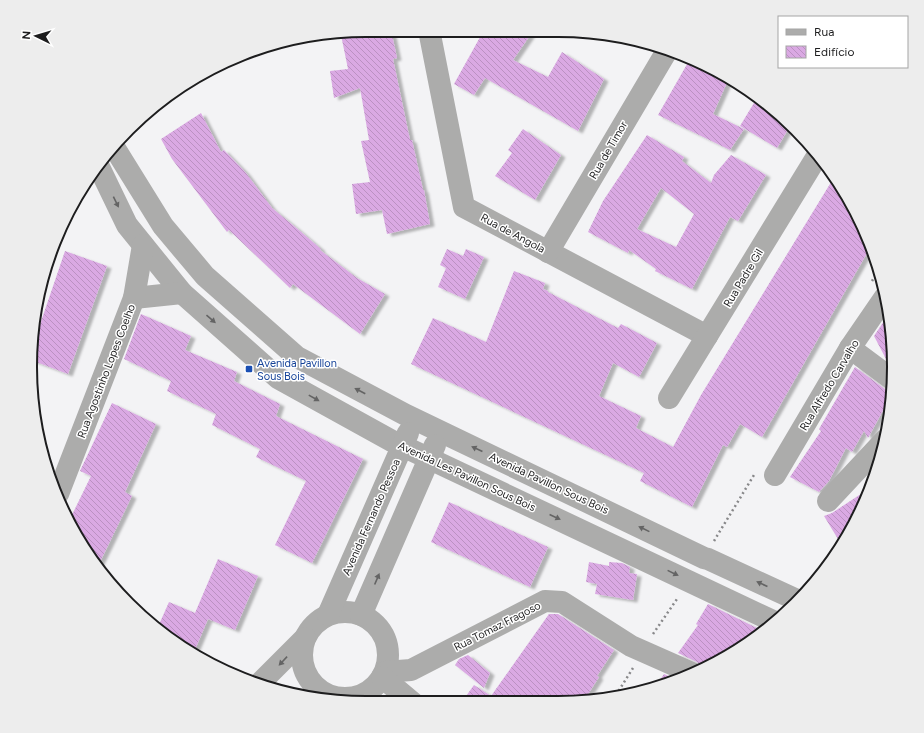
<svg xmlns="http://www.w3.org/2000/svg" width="924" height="733" font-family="Figtree,sans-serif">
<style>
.building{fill:url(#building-back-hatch);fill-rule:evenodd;filter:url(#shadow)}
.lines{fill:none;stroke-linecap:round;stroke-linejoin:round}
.path{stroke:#878789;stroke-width:2.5;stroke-dasharray:2 3;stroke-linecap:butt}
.minor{stroke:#acacab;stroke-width:22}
.oneway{fill:#646464}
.transit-dot{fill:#1a4fb4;stroke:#fff;stroke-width:1.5}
.labels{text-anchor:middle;stroke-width:3;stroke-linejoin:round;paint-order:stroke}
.street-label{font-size:11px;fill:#1d1d1e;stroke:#fff}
.transit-label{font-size:11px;fill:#164399;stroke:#fff;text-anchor:start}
.rim{fill:none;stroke:#1d1d1e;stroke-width:2}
</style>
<defs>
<pattern id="building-back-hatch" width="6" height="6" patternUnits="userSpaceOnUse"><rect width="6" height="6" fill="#daa9e3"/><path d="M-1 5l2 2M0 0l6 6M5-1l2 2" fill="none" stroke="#bb91c2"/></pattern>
<filter id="shadow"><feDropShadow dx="4.5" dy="2.5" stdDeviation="1" flood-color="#0004"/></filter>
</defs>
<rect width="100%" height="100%" fill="#f3f3f5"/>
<!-- building -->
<g class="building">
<polygon points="366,30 391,30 397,58 393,59 410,140 412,140 423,190 424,190 430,224 387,234 382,210 356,214 352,184 370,182 361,141 369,140 360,88 334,98 330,71 348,69 341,35"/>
<polygon points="484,30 533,31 513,60 548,77 562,52 604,79 578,131 485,78 474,95 454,84"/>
<polygon points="690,59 729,78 713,114 744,129 730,150 658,115"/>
<polygon points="757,98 779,113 790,126 777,148 740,126"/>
<polygon points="201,113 221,152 224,150 246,173 272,208 300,231 321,249 320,250 357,278 385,294 360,334 293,284 290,288 229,230 227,232 172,159 161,139"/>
<polygon points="523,129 561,155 535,200 495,176 512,153 508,150"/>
<path d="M647,135L684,157L682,161L711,183L714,175L731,155L766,175L738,221L730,217L692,289L655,271L656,269L629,250L628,253L588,232L603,201ZM661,188L694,214L676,247L637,229Z"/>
<polygon points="833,179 849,198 871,246 762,437 740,424 727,447 723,445 692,507 640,481 644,473 411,364 433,318 486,342 514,271 545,283 543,289 548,291 548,292 618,328 621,324 657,343 639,377 613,363 599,396 641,416 636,428 673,447 701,395"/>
<polygon points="447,249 463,256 466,249 484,257 465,299 438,287 446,268 440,265"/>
<polygon points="65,251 107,266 68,374 31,360 32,348"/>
<polygon points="141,314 191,336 185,350 237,372 234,381 280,404 276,416 363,459 312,563 275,545 306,481 256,457 260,449 212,425 216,414 167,391 171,381 124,359"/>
<polygon points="890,316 891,323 892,364 886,359 874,336 886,318"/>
<polygon points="855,367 886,390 893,392 868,438 864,431 852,452 846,448 829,481 819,492 790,477 821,431 819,429"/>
<polygon points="112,403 156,424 125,492 132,496 98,566 75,535 69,521 91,476 80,471"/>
<polygon points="870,488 859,516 841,544 824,516 832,513"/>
<polygon points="449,502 548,547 530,587 431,542"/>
<polygon points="218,559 258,576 235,630 208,619 194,652 157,629 169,602 195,613"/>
<polygon points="589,562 609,566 609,562 622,563 630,567 629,573 637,574 633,600 595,594 597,584 586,582"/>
<polygon points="708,604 763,631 726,658 703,668 697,662 678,653 698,625 696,624"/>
<polygon points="549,614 558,614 614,650 597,676 599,677 583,702 461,703 474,685 491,696"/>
<polygon points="468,655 490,673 484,688 455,665 459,659"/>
<polygon points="664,674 677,680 655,687"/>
</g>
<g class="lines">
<!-- path -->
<g class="path">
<polyline points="872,281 879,269"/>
<polyline points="714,541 754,475"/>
<polyline points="653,634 677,599"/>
<polyline points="616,695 633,668"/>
</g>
<!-- minor -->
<g class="minor">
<polyline points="429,30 464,207 707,336"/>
<polyline points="114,147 163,226 205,276 297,357 406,415 704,558 708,559 797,600"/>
<polyline points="99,167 127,225 182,293 278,378 392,441 775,622"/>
<polyline points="548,252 668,49"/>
<polyline points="134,298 182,293"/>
<polyline points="850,348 893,380"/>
<polyline points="669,398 816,158"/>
<polyline points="775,475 850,348 885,297"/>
<polyline points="58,494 134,298 143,245"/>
<polyline points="828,501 885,440"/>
<circle cx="345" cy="655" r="43"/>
<polyline points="328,615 408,433"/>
<polyline points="361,615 435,445"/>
<polyline points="385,672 411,670 545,601 562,602 631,646 692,673"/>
<polyline points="382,677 413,703"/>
<polyline points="259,684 305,638"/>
</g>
</g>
<!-- one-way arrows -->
<defs><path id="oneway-solid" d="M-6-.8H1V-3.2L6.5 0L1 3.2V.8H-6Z"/></defs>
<g class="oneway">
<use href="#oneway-solid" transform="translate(116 202) rotate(64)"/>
<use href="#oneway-solid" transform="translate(211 319) rotate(41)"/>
<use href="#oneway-solid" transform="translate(360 391) rotate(-152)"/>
<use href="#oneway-solid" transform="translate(314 398) rotate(29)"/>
<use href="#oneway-solid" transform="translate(477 449) rotate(-155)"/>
<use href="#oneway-solid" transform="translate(555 517) rotate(25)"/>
<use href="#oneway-solid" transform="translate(644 529) rotate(-154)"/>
<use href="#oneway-solid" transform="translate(673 573) rotate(26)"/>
<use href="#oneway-solid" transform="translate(377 579) rotate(-67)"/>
<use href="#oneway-solid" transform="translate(762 584) rotate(-155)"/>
<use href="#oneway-solid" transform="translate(283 661) rotate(133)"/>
</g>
<!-- markers -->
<rect class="transit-dot" x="245" y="365" width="8" height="8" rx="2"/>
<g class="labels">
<!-- street labels -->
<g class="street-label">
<text transform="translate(608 150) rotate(-60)" y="4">Rua de Timor</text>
<text transform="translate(513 233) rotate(28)" y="4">Rua de Angola</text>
<text transform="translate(743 278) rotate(-59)" y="4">Rua Padre Gil</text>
<text transform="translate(106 371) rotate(-69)" y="4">Rua Agostinho Lopes Coelho</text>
<text transform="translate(829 385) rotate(-59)" y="4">Rua Alfredo Carvalho</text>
<text transform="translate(467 476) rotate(25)" y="4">Avenida Les Pavillon Sous Bois</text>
<text transform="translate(549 483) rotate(25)" y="4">Avenida Pavillon Sous Bois</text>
<text transform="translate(371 517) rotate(-66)" y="4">Avenida Fernando Pessoa</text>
<text transform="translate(497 626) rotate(-27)" y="4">Rua Tomaz Fragoso</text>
</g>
<!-- transit labels -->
<g class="transit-label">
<text x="257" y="367">Avenida Pavillon<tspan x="257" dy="13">Sous Bois</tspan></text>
</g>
</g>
<!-- crop -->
<path d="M0 0H924V733H0ZM366 37H558A329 329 0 0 1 887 366V367A329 329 0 0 1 558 696H366A329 329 0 0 1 37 367V366A329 329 0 0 1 366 37Z" fill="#ededed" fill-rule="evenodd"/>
<path class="rim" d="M366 37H558A329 329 0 0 1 887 366V367A329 329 0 0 1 558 696H366A329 329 0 0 1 37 367V366A329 329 0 0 1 366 37Z"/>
<!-- legend -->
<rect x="778" y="16" width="130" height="52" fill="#ffffff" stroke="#a5a5a5"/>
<rect x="786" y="29" width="20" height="6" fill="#acacab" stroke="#a5a5a5"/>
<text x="814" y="36" font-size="12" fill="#1d1d1e">Rua</text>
<rect x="786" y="46" width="20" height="12" fill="url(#building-back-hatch)" stroke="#a5a5a5"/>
<text x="814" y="56" font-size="12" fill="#1d1d1e">Edifício</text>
<!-- north arrow -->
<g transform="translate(36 36) rotate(275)" stroke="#ffffff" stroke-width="3" paint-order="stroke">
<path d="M0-3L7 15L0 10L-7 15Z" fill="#1d1d1e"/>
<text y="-6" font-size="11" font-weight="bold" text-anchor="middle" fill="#1d1d1e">N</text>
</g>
</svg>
